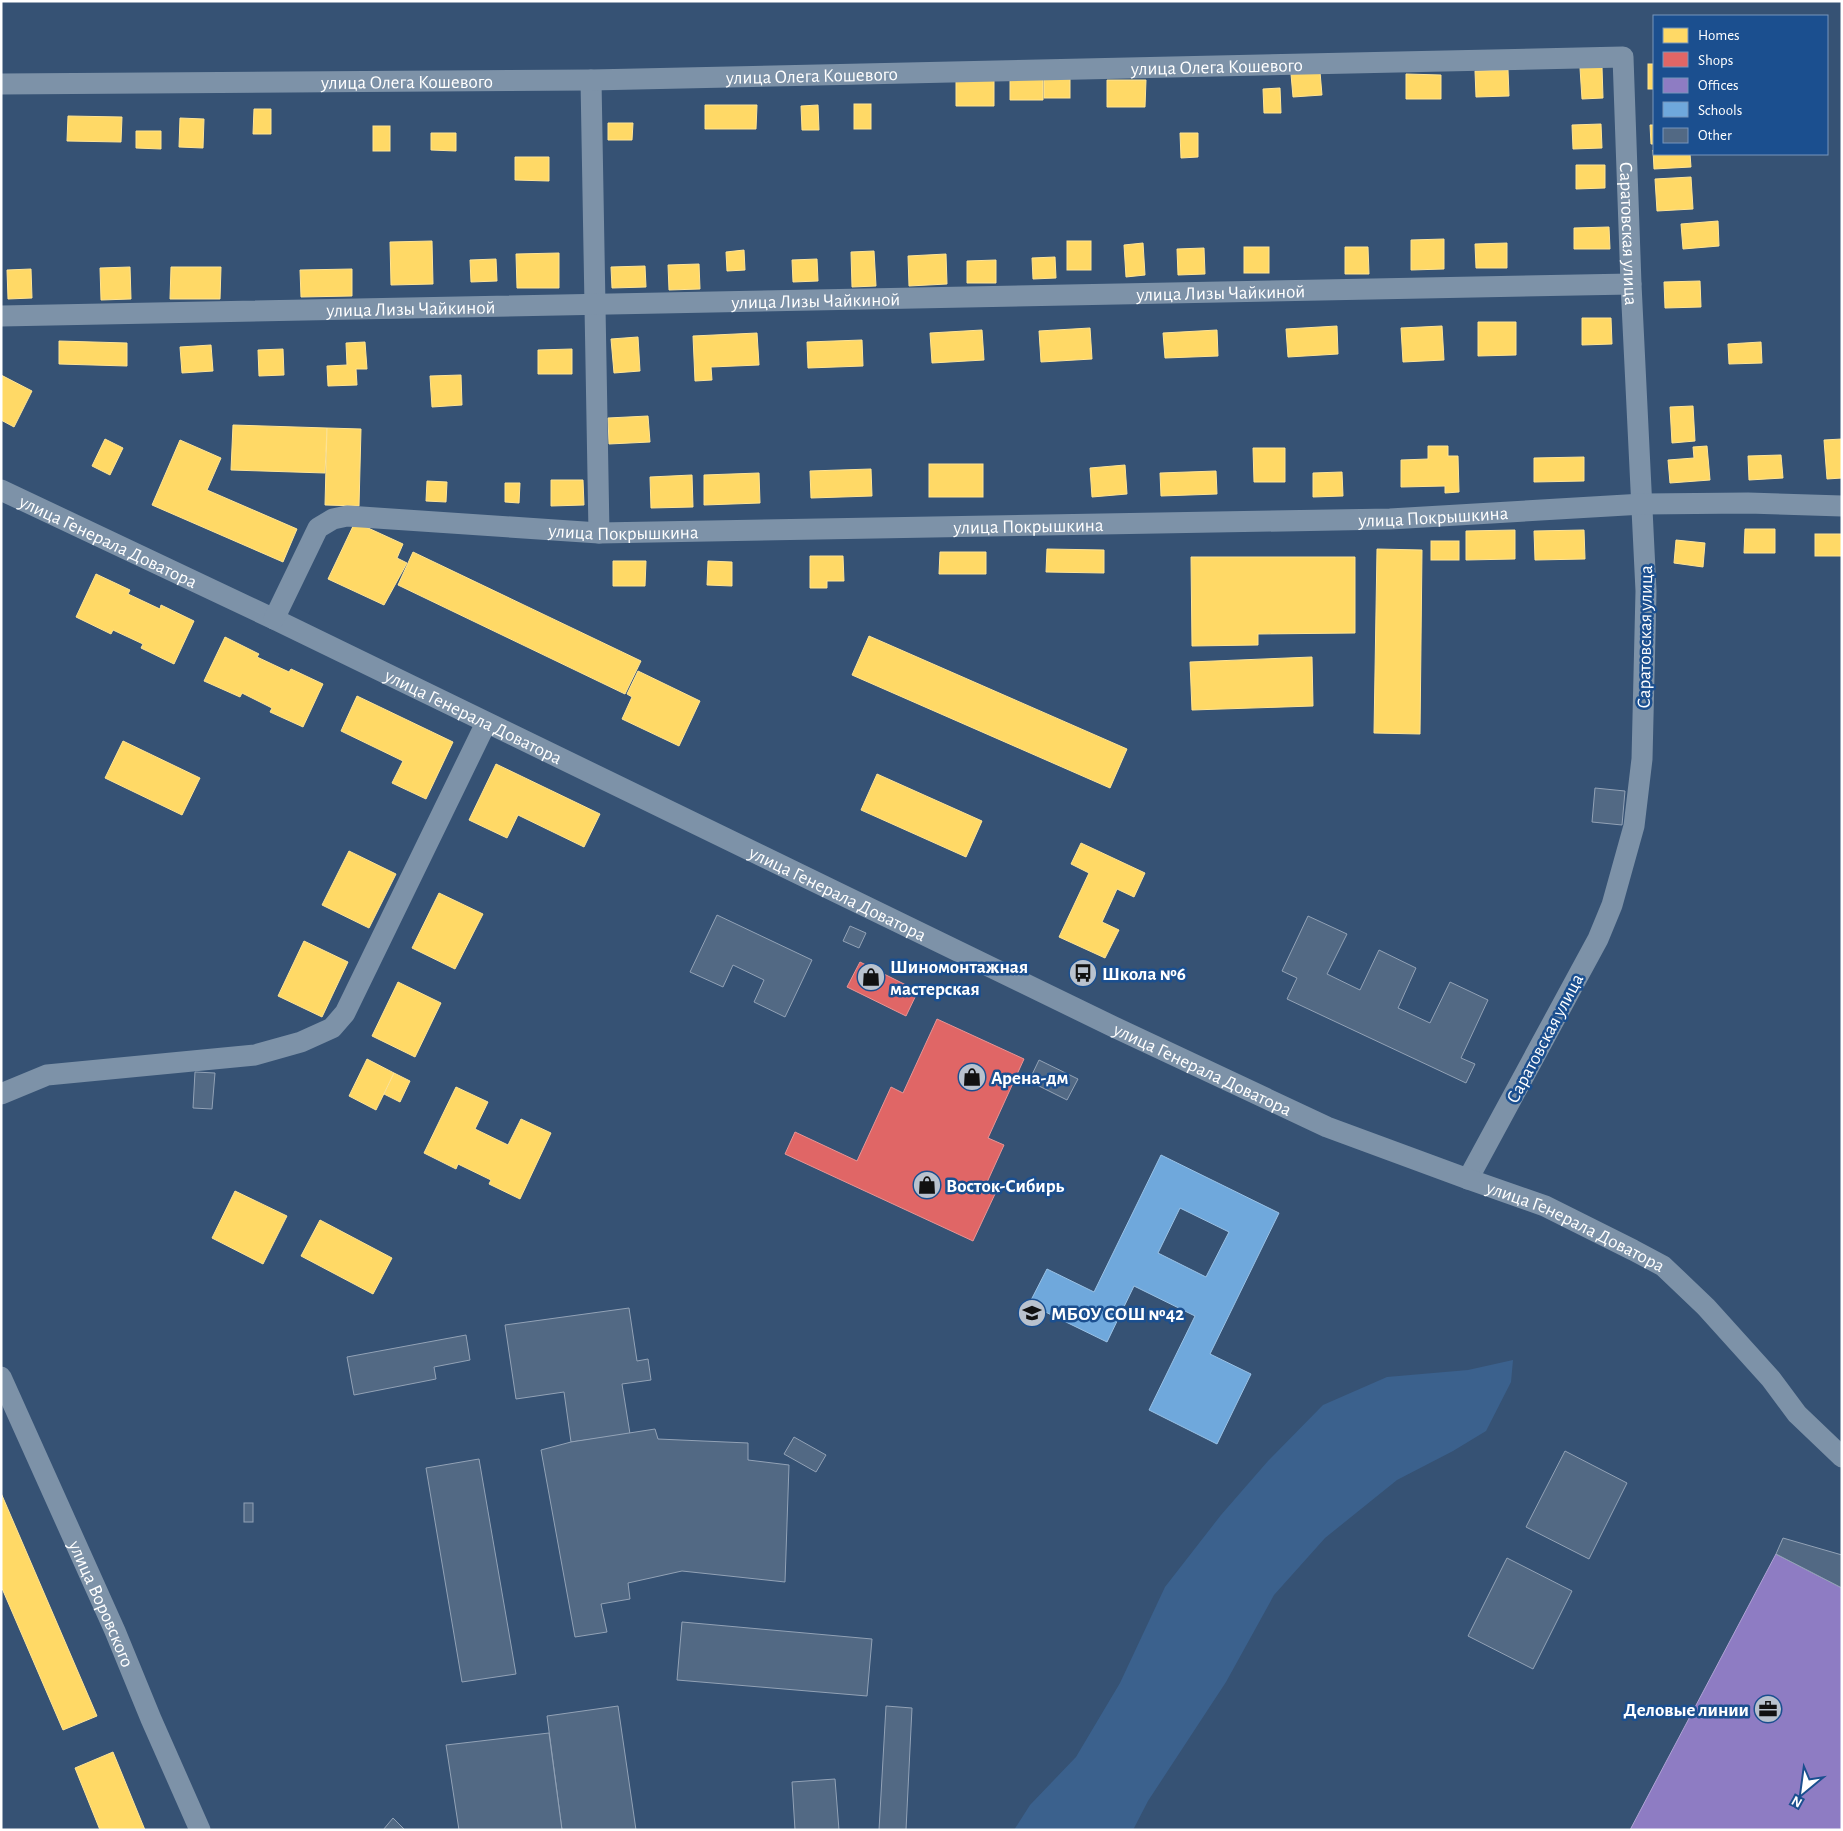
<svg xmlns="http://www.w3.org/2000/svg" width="1843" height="1831" font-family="'Alegreya Sans',sans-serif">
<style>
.water{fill:#3b618d}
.homes{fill:#ffd966;stroke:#ffe494}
.shops{fill:#e06666;stroke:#e99494}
.offices{fill:#8e7cc3;stroke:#b0a3d5}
.schools{fill:#6fa8dc;stroke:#9ac2e6;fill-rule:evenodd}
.building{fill:#526984;stroke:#92a2b6}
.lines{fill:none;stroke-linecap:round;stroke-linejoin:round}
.minor{stroke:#7d92a8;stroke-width:21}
.labels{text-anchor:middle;stroke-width:5;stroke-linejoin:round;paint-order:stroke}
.street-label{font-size:19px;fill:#fff;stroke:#1b4f8f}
.poi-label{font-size:19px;font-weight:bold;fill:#fff;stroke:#1b4f8f;text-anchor:start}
</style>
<rect width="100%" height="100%" fill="#365274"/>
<!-- water -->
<polygon class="water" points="1513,1360 1511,1382 1486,1431 1453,1451 1397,1480 1325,1538 1274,1595 1226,1682 1148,1801 1133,1830 1014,1830 1030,1805 1076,1757 1120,1683 1165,1587 1221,1515 1268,1461 1323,1405 1387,1377 1468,1370"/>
<!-- homes -->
<g class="homes">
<rect x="1648" y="64" width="6" height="25"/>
<polygon points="1602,67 1603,98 1582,99 1580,68"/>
<polygon points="1508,70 1509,96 1476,97 1475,71"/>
<polygon points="1320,72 1322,95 1293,97 1291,74"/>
<rect x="1044" y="74" width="26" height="24"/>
<polygon points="1406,74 1441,75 1441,99 1406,99"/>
<polygon points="1010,76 1043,77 1043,100 1010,100"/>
<polygon points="956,79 994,80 994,106 956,106"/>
<polygon points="1107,80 1146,80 1145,107 1107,107"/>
<polygon points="1280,88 1281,113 1264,113 1263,89"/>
<rect x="854" y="104" width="17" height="25"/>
<polygon points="705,105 757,105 756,129 705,129"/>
<polygon points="818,105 819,130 802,130 801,106"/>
<polygon points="254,109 271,109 271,134 253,134"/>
<polygon points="68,116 122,117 121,142 67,141"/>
<polygon points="180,118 204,119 203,148 179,147"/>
<polygon points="608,123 633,123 632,140 608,140"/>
<polygon points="1601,124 1602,148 1573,149 1572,125"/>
<polygon points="1650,125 1654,125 1654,144 1651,144"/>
<rect x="373" y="126" width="17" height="25"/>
<polygon points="136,131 161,131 161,149 136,148"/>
<polygon points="431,133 456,133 456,151 431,150"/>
<polygon points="1180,133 1198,133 1198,157 1181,158"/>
<polygon points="1653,150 1654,154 1690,154 1691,167 1654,169"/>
<polygon points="515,157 549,157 549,181 515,180"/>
<polygon points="1576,165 1605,165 1605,188 1576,189"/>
<polygon points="1691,177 1693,209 1657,211 1655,179"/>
<polygon points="1718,221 1719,246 1683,249 1681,224"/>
<polygon points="1609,227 1610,249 1574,249 1574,228"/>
<polygon points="1444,239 1444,269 1411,270 1411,240"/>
<polygon points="432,241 433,284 391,285 390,242"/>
<rect x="1067" y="241" width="24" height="29"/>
<polygon points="1143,243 1145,275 1126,277 1124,245"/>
<polygon points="1507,243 1507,268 1476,268 1475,244"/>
<rect x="1244" y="247" width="25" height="26"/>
<polygon points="1345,247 1368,247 1369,274 1345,274"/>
<polygon points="1204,248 1205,274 1178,275 1177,249"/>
<polygon points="744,250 745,270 727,271 726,252"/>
<polygon points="874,251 876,286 852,287 851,252"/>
<polygon points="559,253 559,288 517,288 516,254"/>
<polygon points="946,254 947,284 909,286 908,256"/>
<polygon points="1055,257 1056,278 1033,279 1032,258"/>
<polygon points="496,259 497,281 471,282 470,260"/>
<polygon points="817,259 818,281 793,282 792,260"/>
<polygon points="996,260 996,283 967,283 967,261"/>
<polygon points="699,264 700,289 669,290 668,265"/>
<polygon points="645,266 646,287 612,288 611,267"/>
<polygon points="130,267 131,299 101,300 100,268"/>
<polygon points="171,267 221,267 220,299 170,299"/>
<polygon points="31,269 32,298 8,299 7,270"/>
<polygon points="352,269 352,296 301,297 300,270"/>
<polygon points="1700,281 1701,307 1665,308 1664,282"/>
<polygon points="1582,318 1611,318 1612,344 1582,345"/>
<polygon points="1478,322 1516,322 1516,355 1478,356"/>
<polygon points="1337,326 1338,354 1288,357 1286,329"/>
<polygon points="1442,326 1444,360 1403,362 1401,328"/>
<polygon points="1090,328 1092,359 1041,362 1039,331"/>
<polygon points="982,330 984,360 932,363 930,333"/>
<polygon points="1217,330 1218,356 1165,358 1163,333"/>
<polygon points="757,333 759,365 711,367 712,380 695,381 693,336"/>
<polygon points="638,337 640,371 614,373 611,339"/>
<polygon points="862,340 863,366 808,368 807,342"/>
<polygon points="59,341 127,343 127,366 59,364"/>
<polygon points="365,342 367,369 356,369 357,385 328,386 327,366 347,365 346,343"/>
<polygon points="1761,342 1762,363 1729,364 1728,344"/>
<polygon points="211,345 213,371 182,373 180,347"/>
<polygon points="283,349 284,375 259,376 258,350"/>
<polygon points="572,349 572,374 538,374 538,350"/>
<polygon points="1,375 32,391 14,427 1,420"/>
<polygon points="461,375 462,405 432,407 430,376"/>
<polygon points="1693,406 1695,441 1672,443 1670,407"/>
<polygon points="648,416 650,442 609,444 608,418"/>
<polygon points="233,425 327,428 325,473 231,470"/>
<polygon points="327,428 361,429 359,506 325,505"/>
<polygon points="105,439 123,448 110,475 92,466"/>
<polygon points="1842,439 1842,478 1827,479 1824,440"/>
<polygon points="180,440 221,458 207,490 297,529 283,562 152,505"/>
<polygon points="1428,446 1448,446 1448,456 1458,456 1459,492 1445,493 1445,486 1401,487 1401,460 1428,459"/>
<polygon points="1707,446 1710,480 1670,483 1668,460 1694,458 1693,447"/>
<polygon points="1253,448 1285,448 1285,482 1254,482"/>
<polygon points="1781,455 1783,478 1749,480 1748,456"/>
<polygon points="1584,457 1584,481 1534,482 1534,458"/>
<rect x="929" y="464" width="54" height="33"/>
<polygon points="1125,465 1127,494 1092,497 1090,468"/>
<polygon points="871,469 872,496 811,498 810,471"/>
<polygon points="1216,471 1217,494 1161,496 1160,473"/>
<polygon points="1342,472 1343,496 1313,497 1313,473"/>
<polygon points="759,473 760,503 704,505 704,475"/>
<polygon points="692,475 693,507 651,508 650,477"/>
<polygon points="551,480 583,480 584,505 551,506"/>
<polygon points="427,481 447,482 446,502 426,501"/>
<polygon points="505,483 520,483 519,503 505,502"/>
<polygon points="355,522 403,544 397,558 407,563 384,605 328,579"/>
<polygon points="1745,529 1775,529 1775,553 1744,553"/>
<polygon points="1515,530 1515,559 1466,560 1466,531"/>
<polygon points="1584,530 1585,559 1535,560 1534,531"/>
<rect x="1815" y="534" width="27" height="22"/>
<polygon points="1676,540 1705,543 1703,567 1674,563"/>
<rect x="1431" y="541" width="28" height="19"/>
<polygon points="1047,549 1104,550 1104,573 1046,572"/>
<polygon points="1377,549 1422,550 1420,734 1374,733"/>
<polygon points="413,552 641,661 625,694 398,585"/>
<polygon points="940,552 986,552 986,574 939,574"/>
<polygon points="810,556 843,556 844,581 827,581 827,588 810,588"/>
<polygon points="1191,557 1355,557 1355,633 1258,634 1258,645 1192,646"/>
<polygon points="613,561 646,561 645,586 613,586"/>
<polygon points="708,561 732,562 732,586 707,585"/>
<polygon points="96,574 130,590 128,594 160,609 161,605 194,621 174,664 141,648 143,644 113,630 111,634 76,617"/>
<polygon points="869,636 1127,749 1110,788 852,675"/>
<polygon points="225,637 259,654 257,657 289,672 291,669 323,684 303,727 270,712 272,708 242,693 240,697 204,681"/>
<polygon points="1312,657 1313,706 1192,710 1190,662"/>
<polygon points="638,671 700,701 679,746 622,719 632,697 627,694"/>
<polygon points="357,696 453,742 426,799 392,783 403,761 341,731"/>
<polygon points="123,741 200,778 182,815 105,778"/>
<polygon points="496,764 600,814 584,847 518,815 507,838 469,820"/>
<polygon points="877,774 982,821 966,857 861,810"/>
<polygon points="1081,843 1145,873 1134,897 1117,889 1102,922 1119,930 1105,958 1059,937 1089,873 1071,864"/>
<polygon points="349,851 396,874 369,928 322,905"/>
<polygon points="439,893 483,914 455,969 412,948"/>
<polygon points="304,941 348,962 322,1017 278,996"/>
<polygon points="398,982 441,1003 415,1057 372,1036"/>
<polygon points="367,1059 394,1073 376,1110 349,1096"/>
<polygon points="394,1073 410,1081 400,1102 384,1094"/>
<polygon points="456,1087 488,1102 475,1129 508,1145 521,1119 551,1133 520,1199 489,1184 491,1180 458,1164 456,1169 424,1153"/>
<polygon points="235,1191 287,1216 263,1264 212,1238"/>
<polygon points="320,1220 392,1258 373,1294 301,1256"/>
<polygon points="1,1493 97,1716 63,1730 1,1586"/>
<polygon points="113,1752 145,1830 100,1830 75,1768"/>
</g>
<!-- shops -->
<g class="shops">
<polygon points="860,962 918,991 906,1016 847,987"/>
<polygon points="937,1019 1024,1059 988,1138 1004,1145 984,1189 995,1194 973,1241 785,1154 795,1132 857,1161 891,1087 903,1093"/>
</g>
<!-- offices -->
<polygon class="offices" points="1776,1554 1842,1588 1842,1830 1630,1830"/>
<!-- schools -->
<path class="schools" d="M1161,1155L1279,1213L1210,1354L1251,1374L1217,1444L1149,1410L1195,1316L1134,1286L1107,1342L1029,1304L1047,1269L1094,1292ZM1180,1208L1229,1232L1206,1277L1158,1253Z"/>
<!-- building -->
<g class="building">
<polygon points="1595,788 1625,791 1622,825 1592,822"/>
<polygon points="717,915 812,960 785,1017 754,1002 764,980 733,965 723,987 690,972"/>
<polygon points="1308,916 1347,934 1327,974 1360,990 1379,950 1416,968 1398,1008 1430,1023 1450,982 1488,1000 1461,1058 1475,1064 1466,1083 1287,999 1297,978 1282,971"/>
<polygon points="850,926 866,933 859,948 843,941"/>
<polygon points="1039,1060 1078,1079 1067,1100 1029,1081"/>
<polygon points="195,1072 215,1073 212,1109 193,1108"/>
<polygon points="629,1308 637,1361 648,1359 651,1380 622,1384 630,1434 571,1442 564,1392 516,1399 505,1325"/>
<polygon points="466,1335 470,1360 434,1367 436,1379 354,1395 347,1357"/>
<polygon points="655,1429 658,1439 748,1443 748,1460 789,1465 785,1582 682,1571 628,1583 630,1599 601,1604 607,1632 575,1637 541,1450 571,1442"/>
<polygon points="794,1437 826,1455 816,1472 784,1454"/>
<polygon points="1565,1451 1627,1483 1589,1559 1526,1527"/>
<polygon points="479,1459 516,1674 462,1682 426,1468"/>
<rect x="244" y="1503" width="9" height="19"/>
<polygon points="1783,1538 1842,1555 1842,1588 1776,1554"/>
<polygon points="1507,1558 1572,1591 1533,1669 1468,1636"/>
<polygon points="682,1622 872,1639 867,1696 677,1680"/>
<polygon points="618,1706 636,1830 562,1830 547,1716"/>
<polygon points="886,1706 912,1708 906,1830 879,1830"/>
<polygon points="549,1733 562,1830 459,1830 446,1745"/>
<polygon points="835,1779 839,1830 795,1830 792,1782"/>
<polygon points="393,1818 405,1830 383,1830"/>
</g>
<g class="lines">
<!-- minor -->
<g class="minor">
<polyline points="591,80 599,533"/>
<path id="s1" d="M1,84L591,80L1623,57L1631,284L1646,591L1642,759L1634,826L1612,905L1598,939L1468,1179"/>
<path id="s2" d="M1,316L1631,284"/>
<path id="s3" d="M1,490L274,619L1114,1027L1327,1127L1468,1179L1545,1206L1633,1250L1663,1266L1706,1307L1771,1379L1797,1414L1842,1457"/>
<path id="s4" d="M274,619L318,528L333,519L347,516L599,533L1390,519L1643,504L1748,503L1842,506"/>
<polyline points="1,1094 47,1075 255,1055 301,1042 332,1028 345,1013 486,723"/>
<path id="s5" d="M1,1377L115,1631L151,1719L200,1830"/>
</g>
</g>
<!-- icons -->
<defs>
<symbol id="bus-disc" viewBox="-11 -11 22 22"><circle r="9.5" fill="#b9c2ce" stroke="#1b4f8f"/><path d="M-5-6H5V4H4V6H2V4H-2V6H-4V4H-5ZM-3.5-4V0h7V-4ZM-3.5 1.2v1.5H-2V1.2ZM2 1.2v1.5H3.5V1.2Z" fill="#111"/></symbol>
<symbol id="shop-disc" viewBox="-11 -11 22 22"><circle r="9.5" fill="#b9c2ce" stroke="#1b4f8f"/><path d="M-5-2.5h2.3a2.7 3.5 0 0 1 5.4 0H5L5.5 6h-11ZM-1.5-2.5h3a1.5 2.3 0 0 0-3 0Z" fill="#111"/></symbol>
<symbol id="school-disc" viewBox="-11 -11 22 22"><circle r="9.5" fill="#b9c2ce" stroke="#1b4f8f"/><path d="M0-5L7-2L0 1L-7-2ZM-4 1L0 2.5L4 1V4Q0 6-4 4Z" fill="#111"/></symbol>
<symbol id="office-disc" viewBox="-11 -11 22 22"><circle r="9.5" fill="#b9c2ce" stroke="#1b4f8f"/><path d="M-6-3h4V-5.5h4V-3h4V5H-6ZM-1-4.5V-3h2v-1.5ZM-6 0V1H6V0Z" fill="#111"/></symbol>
</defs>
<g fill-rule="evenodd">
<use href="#bus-disc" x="1067" y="957" width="32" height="32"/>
<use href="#shop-disc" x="855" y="961" width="32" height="32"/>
<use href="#shop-disc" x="956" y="1061" width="32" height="32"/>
<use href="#shop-disc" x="911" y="1169" width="32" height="32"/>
<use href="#school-disc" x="1016" y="1297" width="32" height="32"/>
<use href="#office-disc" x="1752" y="1693" width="32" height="32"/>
</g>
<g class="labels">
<!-- street labels -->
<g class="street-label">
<text dy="7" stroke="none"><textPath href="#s1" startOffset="1216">улица Олега Кошевого</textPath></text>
<text dy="7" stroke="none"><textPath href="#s1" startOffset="811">улица Олега Кошевого</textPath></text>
<text dy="7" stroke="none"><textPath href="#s1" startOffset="406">улица Олега Кошевого</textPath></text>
<text dy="7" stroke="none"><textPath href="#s1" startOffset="1799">Саратовская улица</textPath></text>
<text dy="7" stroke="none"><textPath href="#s2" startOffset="1220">улица Лизы Чайкиной</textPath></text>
<text dy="7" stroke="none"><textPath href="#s2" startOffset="815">улица Лизы Чайкиной</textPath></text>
<text dy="7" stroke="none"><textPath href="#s2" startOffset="410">улица Лизы Чайкиной</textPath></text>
<text dy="7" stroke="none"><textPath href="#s4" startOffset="1220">улица Покрышкина</textPath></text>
<text dy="7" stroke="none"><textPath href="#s4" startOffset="815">улица Покрышкина</textPath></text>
<text dy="7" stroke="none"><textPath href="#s4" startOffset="410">улица Покрышкина</textPath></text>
<text dy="7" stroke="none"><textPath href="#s3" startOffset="119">улица Генерала Доватора</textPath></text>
<text transform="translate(1644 637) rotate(-89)" y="7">Саратовская улица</text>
<text dy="7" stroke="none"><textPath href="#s3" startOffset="524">улица Генерала Доватора</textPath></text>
<text dy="7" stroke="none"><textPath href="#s3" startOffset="929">улица Генерала Доватора</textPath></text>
<text transform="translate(1544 1038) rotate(-62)" y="7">Саратовская улица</text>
<text dy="7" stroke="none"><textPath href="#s3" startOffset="1334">улица Генерала Доватора</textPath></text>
<text dy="7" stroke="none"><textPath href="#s3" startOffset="1739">улица Генерала Доватора</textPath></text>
<text dy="7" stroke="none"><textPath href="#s5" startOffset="248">улица Воровского</textPath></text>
</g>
<!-- poi labels -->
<g class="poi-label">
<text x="890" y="973">Шиномонтажная<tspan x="890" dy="22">мастерская</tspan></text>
<text x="1102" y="980">Школа №6</text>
<text x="991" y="1084">Арена-дм</text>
<text x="946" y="1192">Восток-Сибирь</text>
<text x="1051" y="1320">МБОУ СОШ №42</text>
<text x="1749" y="1716" text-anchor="end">Деловые линии</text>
</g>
</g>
<!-- border -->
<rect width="1843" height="1831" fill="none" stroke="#ffffff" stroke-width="5"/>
<!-- legend -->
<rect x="1653" y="15" width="175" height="140" fill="#1b4f8f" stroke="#7695bc"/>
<rect x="1663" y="28" width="25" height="15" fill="#ffd966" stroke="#7695bc"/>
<text x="1698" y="40" font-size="15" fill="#ffffff">Homes</text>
<rect x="1663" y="52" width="25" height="15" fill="#e06666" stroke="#7695bc"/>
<text x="1698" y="65" font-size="15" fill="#ffffff">Shops</text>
<rect x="1663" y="78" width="25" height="15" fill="#8e7cc3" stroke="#7695bc"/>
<text x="1698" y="90" font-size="15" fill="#ffffff">Offices</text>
<rect x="1663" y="102" width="25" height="15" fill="#6fa8dc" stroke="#7695bc"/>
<text x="1698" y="115" font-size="15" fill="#ffffff">Schools</text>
<rect x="1663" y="128" width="25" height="15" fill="#526984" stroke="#7695bc"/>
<text x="1698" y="140" font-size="15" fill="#ffffff">Other</text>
<!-- north arrow -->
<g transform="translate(1803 1791) rotate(209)" stroke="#1b4f8f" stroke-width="4" paint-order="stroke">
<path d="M0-4L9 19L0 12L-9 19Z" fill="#ffffff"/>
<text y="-8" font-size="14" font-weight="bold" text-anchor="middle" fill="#ffffff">N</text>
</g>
</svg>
